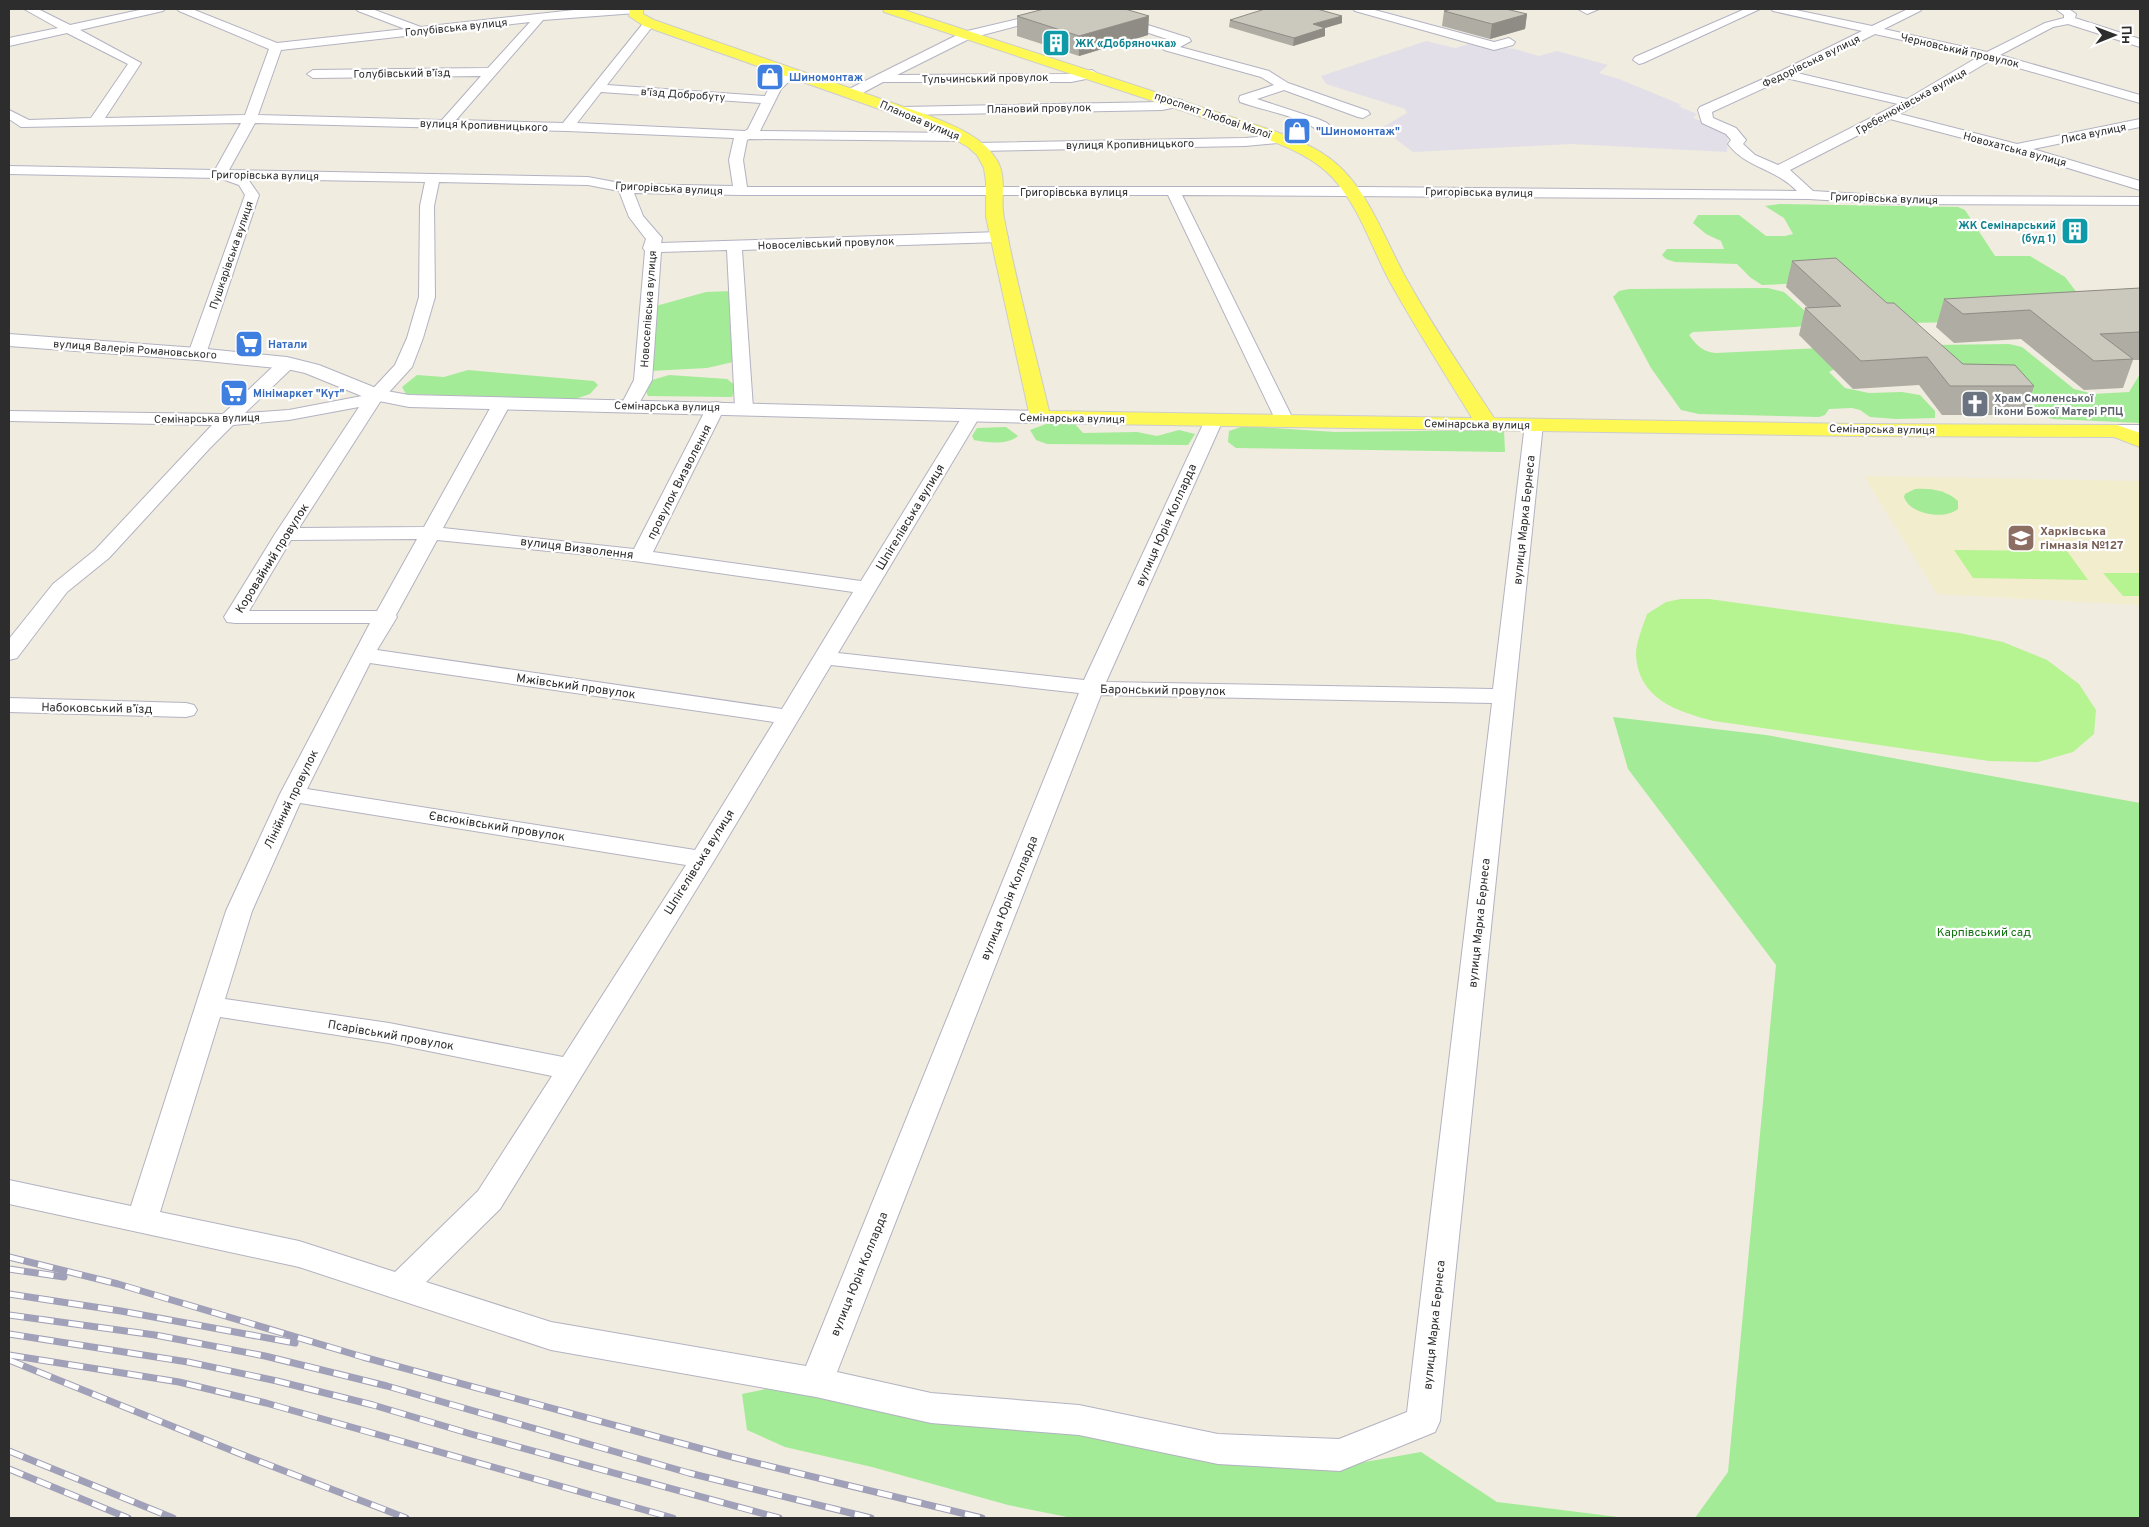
<svg xmlns="http://www.w3.org/2000/svg" width="2149" height="1527" font-family="Overpass,sans-serif">
<style>
.industrial{fill:#e3dfe8}
.education{fill:#f2edcd}
.green{fill:#a3eb96}
.pitch{fill:#b6f391}
.lines{fill:none;stroke-linecap:round;stroke-linejoin:round}
.street-casing{stroke:#b3b2c2;stroke-width:2}
.secondary-casing{stroke:#b3b2c2;stroke-width:2}
.primary-casing{stroke:#cdcdcd;stroke-width:2}
.street{fill:#fff;fill-rule:evenodd}
.secondary{fill:#fff;fill-rule:evenodd}
.primary{fill:#fef855;fill-rule:evenodd}
.rail-casing{stroke:#a1a0b9;stroke-width:7}
.rail{stroke:#fff;stroke-width:5;stroke-dasharray:15;stroke-linecap:butt}
.wall{fill:#afaca3}
.shaded-wall{fill:#8e8c85}
.building{fill:#cbc8be;stroke:#8e8c85}
.labels{text-anchor:middle;stroke-width:4.5;stroke-linejoin:round;paint-order:stroke}
.far-street-label{font-size:11px;fill:#2d2d2d;stroke:#fff}
.far-culture-label{font-size:11px;font-weight:bold;fill:#0d838f;stroke:#fff;text-anchor:start}
.far-shop-label{font-size:11px;font-weight:bold;fill:#366cbe;stroke:#fff;text-anchor:start}
.far-worship-label{font-size:11px;font-weight:bold;fill:#5b616d;stroke:#fff;text-anchor:start}
.street-label{font-size:12px;fill:#2d2d2d;stroke:#fff}
.education-label{font-size:12px;font-weight:bold;fill:#785e54;stroke:#fff;text-anchor:start}
.park-label{font-size:12px;fill:#157314;stroke:#fff}
</style>
<rect width="100%" height="100%" fill="#f0ecdf"/>
<!-- industrial -->
<polygon class="industrial" points="1426,41 1455,48 1469,44 1515,49 1539,56 1557,51 1608,65 1599,73 1619,79 1682,105 1678,106 1697,114 1693,118 1728,131 1727,152 1571,144 1413,152 1381,128 1407,113 1405,109 1326,84 1321,76"/>
<!-- education -->
<polygon class="education" points="1864,476 2140,481 2140,605 1937,594"/>
<!-- green -->
<g class="green">
<polygon points="1780,204 1958,207 1965,210 1995,256 2030,256 2065,277 2081,298 1964,322 1903,323 1831,282 1762,285 1751,278 1737,264 1675,262 1666,259 1662,255 1667,249 1724,249 1721,241 1706,234 1693,223 1698,215 1739,215 1766,236 1785,236 1793,234 1784,218 1765,206"/>
<path d="M1768,288L1784,292L1815,320L1813,324L1796,327L1693,332L1689,335C1697,346 1703,352 1716,353L1843,347L1835,369L1829,372L1845,388L1869,393L1902,392L1920,395L1935,411V418L1896,419L1870,417L1860,410L1852,408L1829,409L1825,415L1819,417L1699,414L1681,410L1651,368L1613,297L1619,291L1629,289Z"/>
<polygon points="732,291 733,362 707,368 650,371 656,306 706,292"/>
<polygon points="2009,344 2022,347 2074,389 2093,394 2129,392 2140,374 2140,423 2053,419 2032,413 2012,390 1971,383 1934,345"/>
<polygon points="468,370 594,381 598,385 590,394 575,399 406,394 402,387 417,375 444,377"/>
<polygon points="669,375 727,379 736,386 732,397 648,396 645,389 649,381"/>
<polygon points="1074,423 1083,433 1137,432 1157,436 1179,430 1195,434 1188,445 1047,444 1036,440 1030,430 1046,424"/>
<polygon points="1244,426 1335,432 1504,430 1505,452 1236,448 1228,442 1229,431"/>
<path d="M1006,427L1018,436C1008,445 988,443 974,440L972,436L977,428Z"/>
<path d="M1915,489C1930,488 1946,490 1958,501V509C1945,520 1910,515 1904,497L1905,494Z"/>
<polygon points="1613,717 1766,735 2140,803 2140,1518 1695,1518 1728,1472 1776,965 1628,769"/>
<polygon points="809,1380 1348,1465 1421,1452 1497,1502 1626,1518 1072,1518 1008,1505 872,1467 785,1447 747,1430 742,1394"/>
</g>
<!-- pitch -->
<g class="pitch">
<polygon points="1954,550 2067,551 2088,580 1973,578"/>
<polygon points="2103,573 2140,573 2140,596 2123,596"/>
<path d="M1681,599H1709L1959,633L2003,642L2047,660L2079,684L2096,710L2094,734L2073,752L2038,762L1989,761L1714,721C1678,712 1638,699 1636,655C1636,642 1643,626 1647,614L1666,602Z"/>
</g>
<g class="lines">
<defs>
<g id="street">
<path d="M24,9H38L70,25L144,9H165L163,11L80,30L141,63L105,118L245,115L269,49L179,11L177,9H192L277,43L405,29L358,11L356,9H372L421,27L574,10L641,9L640,12L636,13L543,20L456,120L563,123L645,21L649,20L655,23L607,85L765,96C770,85 780,72 792,69L798,73L781,89L760,131L962,133L969,137L962,141L749,139L747,140L743,160L747,187H1365L1797,191C1775,168 1746,168 1728,144L1731,140L1726,134L1702,123L1698,110L1700,107L1781,71L1862,31L1773,11L1771,9H1791L1872,26L1908,9H1922L1920,11L1884,29L1987,52L2045,23L2064,18V15L2057,10L2069,9L2076,14L2075,18L2140,39V47L2068,24L2053,27L2000,55L2140,95V103L1991,60L1900,114L2017,144L2140,119V127L2033,149L2140,181V190L2012,151L1890,119L1790,170L1813,191L1893,196L2140,197V205L1893,204L1809,199L1182,195L1294,421L1291,425L1285,426L1279,425L1276,421L1168,195H741L634,193L643,216L662,238L661,243L1000,232L1005,234L1008,237L1005,240L1000,242L742,250L753,408L750,412L744,413L738,412L735,408L727,250L661,252L652,380L636,409L630,410L624,409L621,405L634,380L645,251L643,248L646,239L629,217L619,191L588,185L439,182L434,206L435,297L423,338L412,367L380,402L299,528L424,527L493,403L496,399L502,398L508,399L511,403L443,528L634,549L707,407L710,403L716,402L722,403L725,407L653,552L861,581L965,412L971,411L977,412L980,416L838,653L1084,680L1205,420L1208,416L1214,415L1220,416L1223,420L1106,682L1493,689L1525,424L1528,420L1534,419L1540,420L1543,424L1440,1421L1435,1432L1340,1471L1218,1464L1079,1435L931,1423L816,1397L551,1350L299,1267L9,1204V1180L131,1206L226,911L280,794L370,623H235L227,622L224,617L275,534L359,407L289,420L233,425L210,448L109,558L67,592L17,658L9,660V639L53,584L95,550L212,425L9,421V411L223,414L281,359L287,358L293,359L296,363L293,367L245,413L289,410L367,395L395,365L407,338L419,297L420,206L425,182L248,179L259,195L206,354L203,358H191L188,354L245,195L239,185L219,178L9,174V166L215,170L241,123L21,127L9,119V110L29,120L91,118L128,64L67,33L9,46V38L58,28ZM530,22L488,68L313,70L307,74L313,78L481,76L442,120L258,115L281,50ZM1875,34L1978,57L1907,99L1797,73ZM1786,78L1898,104L1778,165L1755,155L1743,144L1746,140L1736,128L1713,118L1712,112ZM601,92L761,103L748,129L745,131L577,123ZM255,123L567,131L734,138L729,160L733,186L625,184L588,177L229,170ZM417,539L377,611H249L291,540ZM437,540L599,556L853,592L782,709L377,650L397,617L396,615ZM370,663L774,722L695,850L307,789ZM831,665L1079,693L806,1366L551,1322L426,1282L500,1209L715,859ZM1101,695L1492,703L1407,1412L1339,1439L1218,1434L1079,1405L931,1393L837,1372ZM300,803L686,865L563,1057L389,1023L225,999L252,911ZM220,1017L389,1043L552,1076L478,1191L395,1272L299,1241L160,1212Z"/>
<path d="M1080,9H1097L1189,38L1191,41L1180,47L1269,71L1288,83L1368,111L1370,114L1363,118L1358,117L1284,90L1257,99L1318,119L1327,123L1335,131L1333,134H1323C1301,115 1267,112 1240,102L1239,99L1240,96L1274,85L1261,77L1164,50L1162,47L1173,41L1082,11Z"/>
<polygon points="1353,9 1371,9 1494,42 1509,38 1515,42 1513,45 1494,50 1355,11"/>
<polygon points="1578,9 1599,9 1587,14"/>
<polygon points="1745,9 1760,9 1643,63 1639,64 1633,60 1635,57"/>
<polygon points="1047,12 1051,13 1053,15 1051,17 971,38 897,75 1071,74 1092,70 1098,74 1096,77 1071,82 883,82 857,96 847,96 846,93 847,90 963,32"/>
<polygon points="1177,99 1182,100 1183,103 1182,106 1162,110 902,115 895,111 902,107 1162,102"/>
<polygon points="1283,135 1288,136 1290,139 1288,142 1245,146 976,151 969,147 976,143 1245,138"/>
<polygon points="9,698 186,703 194,705 197,710 194,715 186,717 9,712"/>
</g>
<g id="secondary">
<polygon points="9,334 197,348 287,357 319,365 381,390 409,395 1040,411 1047,413 1050,417 1047,421 1040,423 409,407 369,399 305,373 287,369 197,360 9,346"/>
<polygon points="2117,425 2140,425 2140,437 2109,436 2106,431 2109,426"/>
</g>
<path id="primary" d="M630,9H643V14L654,20L930,116C955,126 984,137 998,162C1007,180 1000,200 1004,218C1016,283 1034,347 1049,411L1472,418C1444,372 1415,327 1389,280C1371,246 1359,206 1332,177C1313,157 1287,147 1262,137L884,12L883,9H901L1274,131C1298,140 1324,150 1343,170C1372,200 1386,242 1406,278C1433,327 1464,372 1494,418L1855,424L2117,425L2140,433V447L2114,437L1855,436L1040,423L1033,421L1030,417L986,217V182L984,168L977,155L968,147L945,134L919,123L644,26L629,16Z"/>
</defs>
<!-- street casing -->
<use href="#street" class="street-casing"/>
<!-- secondary casing -->
<use href="#secondary" class="secondary-casing"/>
<!-- primary casing -->
<use href="#primary" class="primary-casing"/>
<!-- street -->
<use href="#street" class="street"/>
<!-- secondary -->
<use href="#secondary" class="secondary"/>
<!-- primary -->
<use href="#primary" class="primary"/>
<defs>
<g id="rail">
<polyline points="9,1257 118,1284 363,1357 728,1456 982,1518"/>
<polyline points="9,1269 64,1277"/>
<polyline points="9,1294 121,1311 295,1343"/>
<polyline points="9,1315 155,1335 265,1356 387,1386 689,1473 871,1518"/>
<polyline points="9,1334 188,1362 277,1381 373,1405 471,1434 779,1518"/>
<polyline points="9,1355 179,1382 266,1403 673,1518"/>
<polyline points="9,1360 238,1453 406,1518"/>
<polyline points="9,1451 173,1518"/>
<polyline points="9,1469 128,1518"/>
</g>
</defs>
<!-- rail casing -->
<use href="#rail" class="rail-casing"/>
<!-- rail -->
<use href="#rail" class="rail"/>
</g>
<!-- wall -->
<g class="wall">
<polygon points="1444,11 1527,14 1525,29 1490,39 1442,26"/>
<polygon points="1017,16 1148,35 1079,56 1017,36"/>
<polygon points="1230,20 1342,23 1325,28 1325,36 1293,46 1229,27"/>
<polygon points="1792,261 1887,303 1963,364 2034,386 2025,415 1942,415 1919,385 1853,389 1799,335 1805,308 1808,308 1786,287"/>
<polygon points="2140,288 2140,360 2133,360 2123,388 2084,390 2021,339 1954,343 1936,327 1944,299"/>
</g>
<!-- shaded-wall -->
<g class="shaded-wall">
<polygon points="1527,14 1525,29 1490,39 1492,24"/>
<polygon points="1149,16 1148,35 1079,56 1079,36"/>
<polygon points="1342,16 1342,23 1325,28 1325,36 1293,46 1294,38 1313,24"/>
</g>
<!-- building -->
<g class="building">
<polygon points="1044,9 1125,9 1149,16 1079,36 1017,16"/>
<polygon points="1265,9 1317,9 1342,16 1313,24 1325,28 1294,38 1230,20"/>
<polygon points="1452,9 1506,9 1527,14 1492,24 1444,11"/>
<polygon points="1836,258 1887,303 1894,303 1963,364 2015,365 2034,386 1950,386 1927,357 1861,361 1805,308 1841,306 1792,261"/>
<polygon points="2140,288 2140,332 2100,334 2133,359 2094,361 2030,310 1963,314 1944,299"/>
</g>
<!-- icons -->
<defs>
<symbol id="building-square" viewBox="-11 -11 22 22"><rect x="-9" y="-9" width="18" height="18" rx="4" fill="#0f9aa8" stroke="#fff"/><path d="M-4-6H4V6H1V3H-1V6H-4ZM-2.5-4.3h1.7v1.8h-1.7ZM.8-4.3h1.7v1.8H.8ZM-2.5-1h1.7V.8h-1.7ZM.8-1h1.7V.8H.8Z" fill="#fff"/></symbol>
<symbol id="shop-square" viewBox="-11 -11 22 22"><rect x="-9" y="-9" width="18" height="18" rx="4" fill="#3f7fe0" stroke="#fff"/><path d="M-5-2.5h2.3a2.7 3.5 0 0 1 5.4 0H5L5.5 6h-11ZM-1.5-2.5h3a1.5 2.3 0 0 0-3 0Z" fill="#fff"/></symbol>
<symbol id="supermarket-square" viewBox="-11 -11 22 22"><rect x="-9" y="-9" width="18" height="18" rx="4" fill="#3f7fe0" stroke="#fff"/><path d="M-6-5.5h2.5l.6 2H6L4.5 2H-2.5L-4.4-4H-6ZM-1.5 3.2a1.3 1.3 0 1 0 .1 0ZM3 3.2a1.3 1.3 0 1 0 .1 0Z" fill="#fff"/></symbol>
<symbol id="church-square" viewBox="-11 -11 22 22"><rect x="-9" y="-9" width="18" height="18" rx="4" fill="#6b7280" stroke="#fff"/><path d="M-1.2-6h2.4v3.5h3.3v2.4h-3.3V6h-2.4V-.1h-3.3v-2.4h3.3Z" fill="#fff"/></symbol>
<symbol id="school-square" viewBox="-11 -11 22 22"><rect x="-9" y="-9" width="18" height="18" rx="4" fill="#8d6e63" stroke="#fff"/><path d="M0-5L7-2L0 1L-7-2ZM-4 1L0 2.5L4 1V4Q0 6-4 4Z" fill="#fff"/></symbol>
</defs>
<g fill-rule="evenodd">
<use href="#building-square" x="1040" y="27" width="32" height="32"/>
<use href="#shop-square" x="754" y="61" width="32" height="32"/>
<use href="#shop-square" x="1281" y="115" width="32" height="32"/>
<use href="#building-square" x="2059" y="215" width="32" height="32"/>
<use href="#supermarket-square" x="233" y="328" width="32" height="32"/>
<use href="#supermarket-square" x="218" y="377" width="32" height="32"/>
<use href="#church-square" x="1959" y="388" width="32" height="32"/>
<use href="#school-square" x="2005" y="522" width="32" height="32"/>
</g>
<g class="labels">
<!-- far-street labels -->
<g class="far-street-label">
<text transform="translate(456 27) rotate(-6)" y="4">Голубівська вулиця</text>
<text transform="translate(1960 50) rotate(13)" y="4">Черновський провулок</text>
<text transform="translate(1811 61) rotate(-26)" y="4">Федорівська вулиця</text>
<text transform="translate(402 73) rotate(-1)" y="4">Голубівський в’їзд</text>
<text transform="translate(985 78) rotate(-1)" y="4">Тульчинський провулок</text>
<text transform="translate(683 94) rotate(4)" y="4">в'їзд Добробуту</text>
<text transform="translate(1911 101) rotate(-29)" y="4">Гребенюківська вулиця</text>
<text transform="translate(1039 108) rotate(-1)" y="4">Плановий провулок</text>
<text transform="translate(1213 115) rotate(19)" y="4">проспект Любові Малої</text>
<text transform="translate(920 120) rotate(23)" y="4">Планова вулиця</text>
<text transform="translate(484 125) rotate(2)" y="4">вулиця Кропивницького</text>
<text transform="translate(2093 133) rotate(-12)" y="4">Лиса вулиця</text>
<text transform="translate(1130 144) rotate(-1)" y="4">вулиця Кропивницького</text>
<text transform="translate(2015 149) rotate(15)" y="4">Новохатська вулиця</text>
<text transform="translate(265 175) rotate(1)" y="4">Григорівська вулиця</text>
<text transform="translate(669 188) rotate(3)" y="4">Григорівська вулиця</text>
<text x="1074" y="196">Григорівська вулиця</text>
<text transform="translate(1479 192) rotate(1)" y="4">Григорівська вулиця</text>
<text transform="translate(1884 198) rotate(2)" y="4">Григорівська вулиця</text>
<text transform="translate(826 243) rotate(-2)" y="4">Новоселівський провулок</text>
<text transform="translate(231 255) rotate(-71)" y="4">Пушкарівська вулиця</text>
<text transform="translate(648 309) rotate(-86)" y="4">Новоселівська вулиця</text>
<text transform="translate(135 349) rotate(4)" y="4">вулиця Валерія Романовського</text>
<text transform="translate(667 406) rotate(1)" y="4">Семінарська вулиця</text>
<text transform="translate(207 418) rotate(-1)" y="4">Семінарська вулиця</text>
<text transform="translate(1072 418) rotate(1)" y="4">Семінарська вулиця</text>
<text transform="translate(1477 424) rotate(1)" y="4">Семінарська вулиця</text>
<text transform="translate(1882 429) rotate(1)" y="4">Семінарська вулиця</text>
</g>
<!-- far-culture labels -->
<g class="far-culture-label">
<text x="1075" y="47">ЖК «Добряночка»</text>
<text x="2056" y="229" text-anchor="end">ЖК Семінарський<tspan x="2056" dy="13">(буд 1)</tspan></text>
</g>
<!-- far-shop labels -->
<g class="far-shop-label">
<text x="789" y="81">Шиномонтаж</text>
<text x="1316" y="135">"Шиномонтаж"</text>
<text x="268" y="348">Натали</text>
<text x="253" y="397">Мінімаркет "Кут"</text>
</g>
<!-- far-worship labels -->
<g class="far-worship-label">
<text x="1994" y="402">Храм Смоленської<tspan x="1994" dy="13">ікони Божої Матері РПЦ</tspan></text>
</g>
<!-- street labels -->
<g class="street-label">
<text transform="translate(679 482) rotate(-63)" y="4">провулок Визволення</text>
<text transform="translate(910 517) rotate(-59)" y="4">Шпігелівська вулиця</text>
<text transform="translate(1524 520) rotate(-84)" y="4">вулиця Марка Бернеса</text>
<text transform="translate(1166 525) rotate(-66)" y="4">вулиця Юрія Колларда</text>
<text transform="translate(577 548) rotate(7)" y="4">вулиця Визволення</text>
<text transform="translate(272 558) rotate(-58)" y="4">Коровайний провулок</text>
<text transform="translate(576 686) rotate(8)" y="4">Мжівський провулок</text>
<text transform="translate(1163 690) rotate(1)" y="4">Баронський провулок</text>
<text transform="translate(97 708) rotate(1)" y="4">Набоковський в’їзд</text>
<text transform="translate(291 799) rotate(-64)" y="4">Лінійний провулок</text>
<text transform="translate(497 826) rotate(9)" y="4">Євсюківський провулок</text>
<text transform="translate(699 862) rotate(-58)" y="4">Шпігелівська вулиця</text>
<text transform="translate(1009 898) rotate(-68)" y="4">вулиця Юрія Колларда</text>
<text transform="translate(1479 923) rotate(-84)" y="4">вулиця Марка Бернеса</text>
<text transform="translate(391 1035) rotate(10)" y="4">Псарівський провулок</text>
<text transform="translate(859 1274) rotate(-68)" y="4">вулиця Юрія Колларда</text>
<text transform="translate(1434 1325) rotate(-84)" y="4">вулиця Марка Бернеса</text>
</g>
<!-- education labels -->
<g class="education-label">
<text x="2040" y="535">Харківська<tspan x="2040" dy="14">гімназія №127</tspan></text>
</g>
<!-- park labels -->
<g class="park-label">
<text x="1984" y="936">Карпівський сад</text>
</g>
</g>
<!-- border -->
<rect width="2149" height="1527" fill="none" stroke="#2d2d2d" stroke-width="20"/>
<!-- north arrow -->
<g transform="translate(2114 35) rotate(89)" stroke="#ffffff" stroke-width="4" paint-order="stroke">
<path d="M0-4L9 19L0 12L-9 19Z" fill="#2d2d2d"/>
<text y="-8" font-size="14" font-weight="bold" text-anchor="middle" fill="#2d2d2d">Пн</text>
</g>
</svg>
